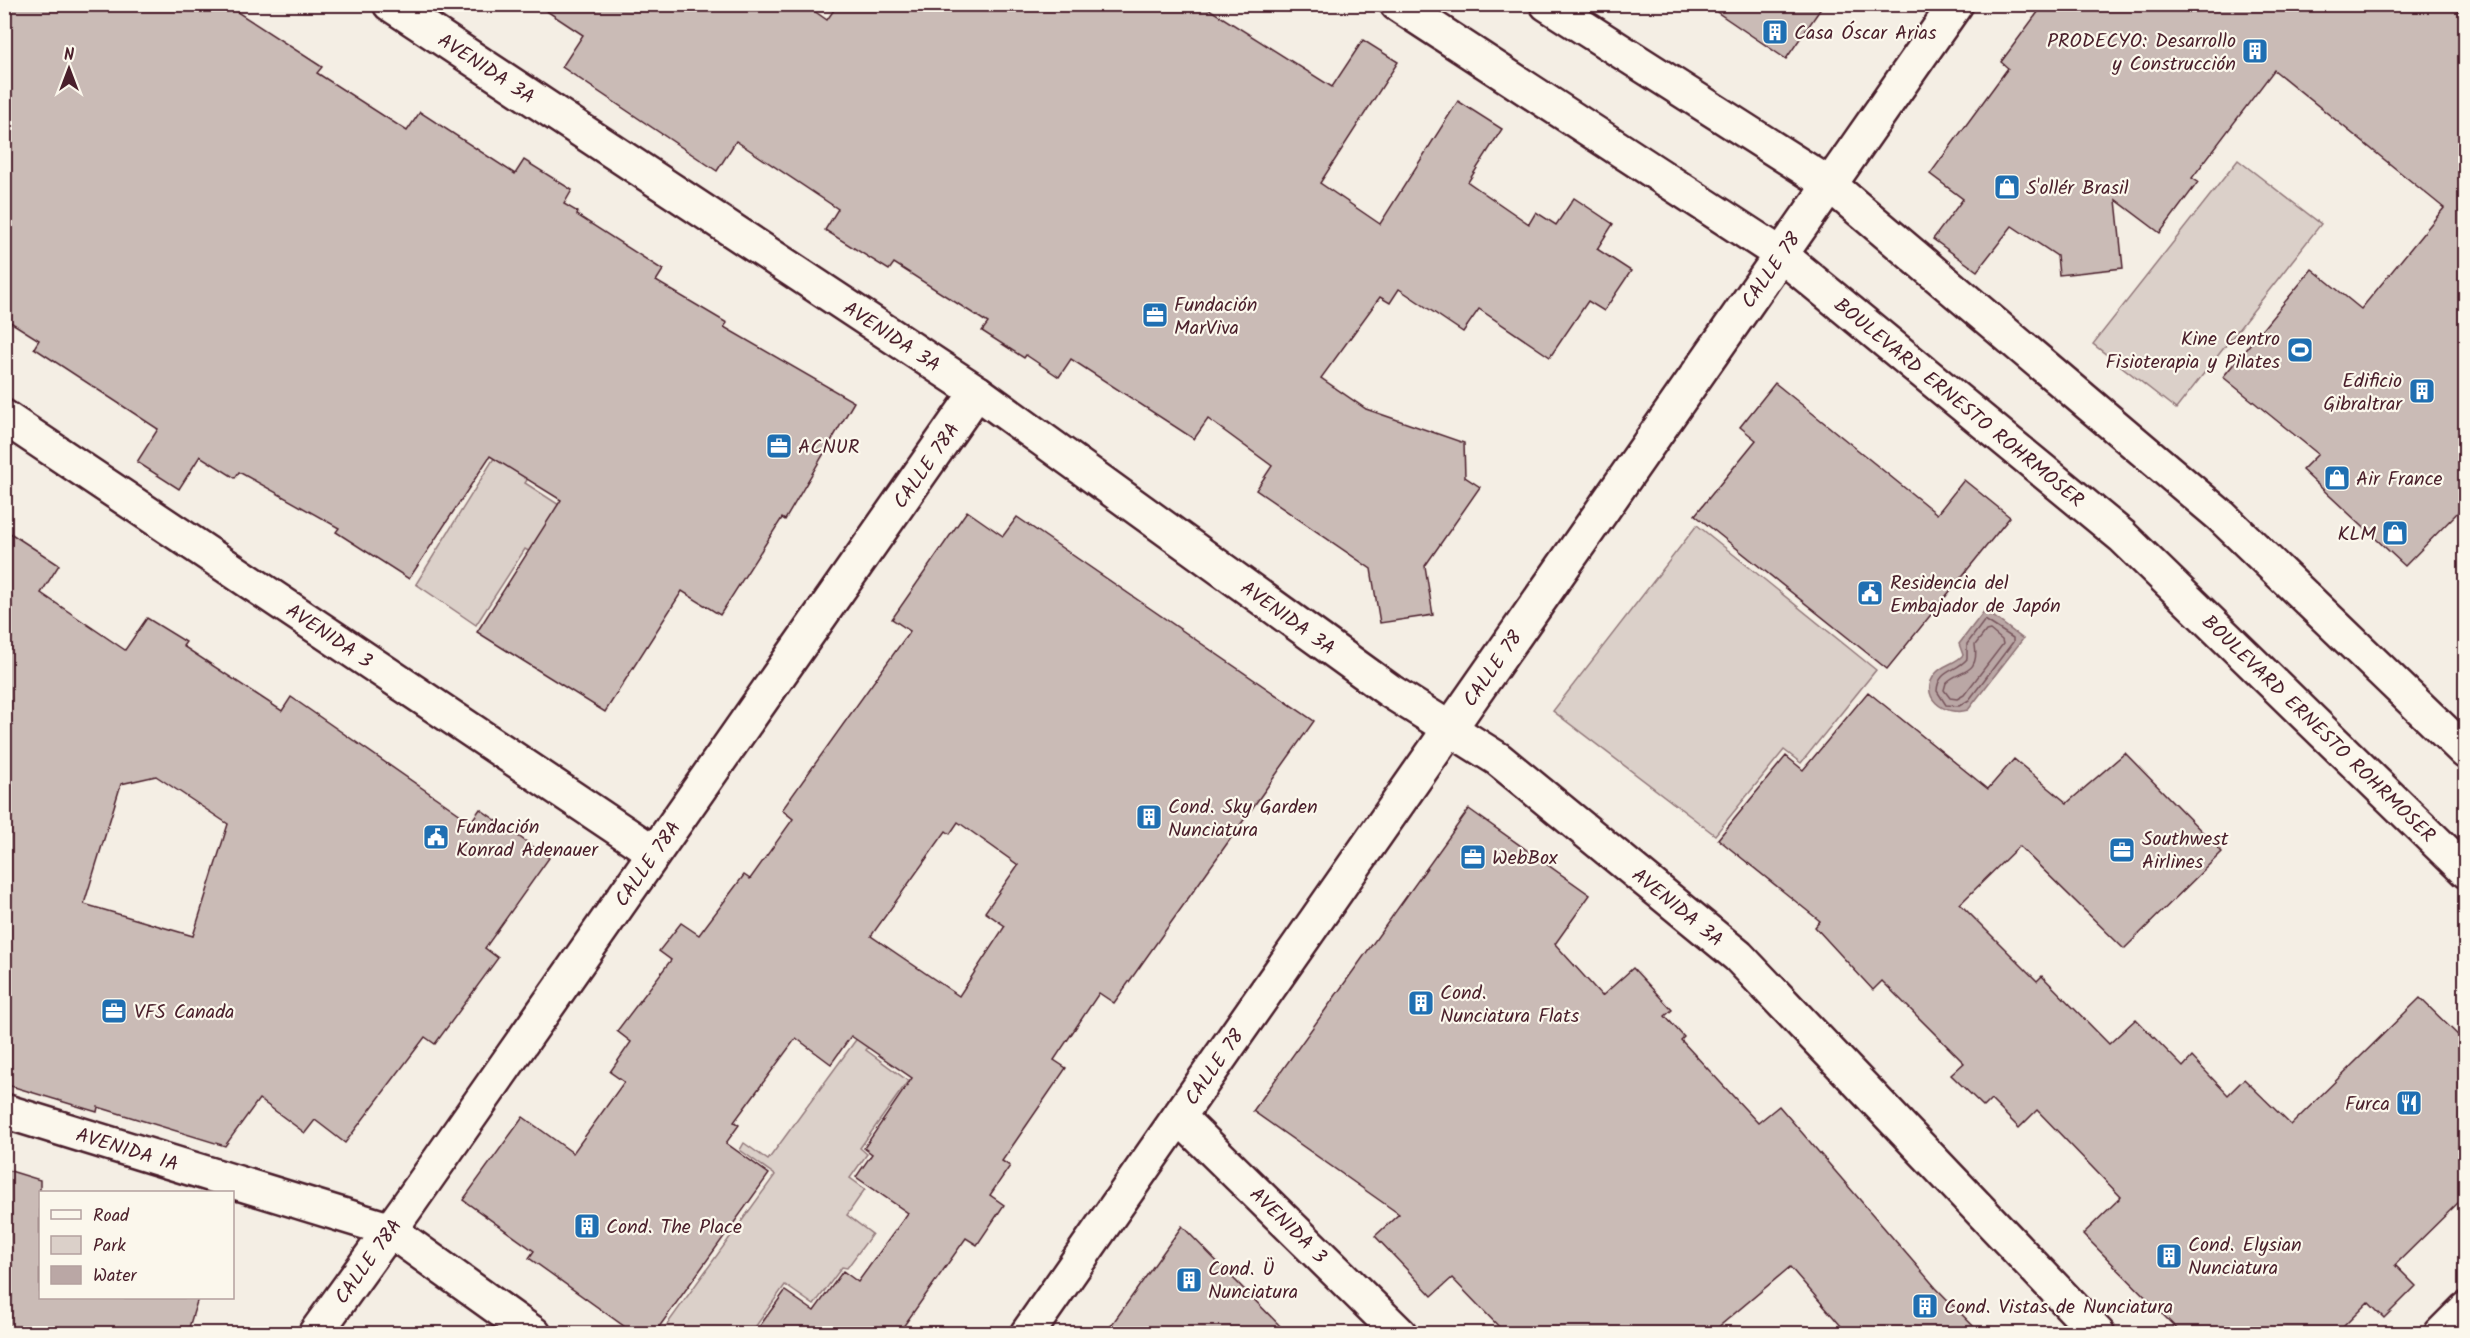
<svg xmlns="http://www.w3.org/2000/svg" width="2470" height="1338" font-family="Kalam,sans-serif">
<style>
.green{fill:#dbd0c9;stroke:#92787a;stroke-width:1.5}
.water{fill:#baa7a5;stroke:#8d7174;stroke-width:1.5}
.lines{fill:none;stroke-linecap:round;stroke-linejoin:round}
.shore{stroke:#77555c;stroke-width:1.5}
.building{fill:#cabbb6;stroke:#4a1f2b;stroke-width:1.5;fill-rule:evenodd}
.street-casing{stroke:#4a1f2b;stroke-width:38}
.secondary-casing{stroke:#4a1f2b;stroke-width:38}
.street{stroke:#fbf7ec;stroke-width:33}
.secondary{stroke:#fbf7ec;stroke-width:33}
.labels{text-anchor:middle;stroke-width:4.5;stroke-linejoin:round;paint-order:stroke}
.poi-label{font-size:20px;fill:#4a1f2b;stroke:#fbf7ec;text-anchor:start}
.street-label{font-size:20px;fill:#4a1f2b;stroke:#fbf7ec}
</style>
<rect width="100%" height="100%" fill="#f4eee4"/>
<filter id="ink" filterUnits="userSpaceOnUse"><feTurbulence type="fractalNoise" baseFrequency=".0167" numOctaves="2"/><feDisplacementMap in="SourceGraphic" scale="12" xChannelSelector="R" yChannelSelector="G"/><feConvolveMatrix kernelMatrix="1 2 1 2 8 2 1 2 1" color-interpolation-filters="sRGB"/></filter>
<g filter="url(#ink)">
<!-- green -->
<g class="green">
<polygon points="2238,160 2321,224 2176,409 2093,344"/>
<polygon points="499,450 532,472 525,483 570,512 541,558 525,549 476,625 416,584"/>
<polygon points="1697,525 1876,670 1801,763 1784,750 1715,835 1553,711"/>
<polygon points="877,1011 889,1020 866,1050 908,1081 860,1148 867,1154 850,1178 865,1189 847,1215 872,1234 847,1268 842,1267 814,1305 785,1285 751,1333 668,1334 663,1330 775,1175 740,1150 744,1143 768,1160"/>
</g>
<!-- water -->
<path class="water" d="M1985,610L2023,639L1968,710C1944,717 1917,696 1936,673C1944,664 1955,664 1963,655L1959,644Z"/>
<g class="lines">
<!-- shore -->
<g class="shore">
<path d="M1985,620L2013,638V642L1969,700L1959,706L1946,705L1937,691C1938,670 1956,672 1967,659V644Z"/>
<path d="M1990,630L2002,640L2003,644L1964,695L1957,699L1950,698L1944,690L1946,683C1959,669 1980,676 1975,645L1986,631Z"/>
</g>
</g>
<!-- building -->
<g class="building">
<polygon points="4,4 225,4 322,67 317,73 407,131 420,112 515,174 524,160 572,190 564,204 578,212 577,215 663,270 656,281 727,323 724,327 854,402 785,520 782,518 720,615 682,591 605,712 477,632 561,500 490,456 409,579 336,532 339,528 239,472 235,478 200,456 179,489 137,462 158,429 34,348 39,340 4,318"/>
<polygon points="536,4 804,4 827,20 838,4 1201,4 1332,87 1363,40 1398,62 1320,183 1380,224 1458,101 1502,129 1468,182 1529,224 1536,212 1556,225 1574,198 1613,224 1597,249 1631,271 1604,311 1588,301 1550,357 1479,309 1463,332 1399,289 1390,303 1380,297 1321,378 1366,409 1464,443 1465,477 1480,487 1425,566 1433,615 1380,623 1371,569 1256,490 1272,466 1208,419 1194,439 1071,359 1059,377 1026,355 1024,358 982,331 988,323 894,263 889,270 825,230 838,209 736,141 717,171 562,67 583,35"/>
<polygon points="1705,4 1824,4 1786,59"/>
<polygon points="2044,4 2450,4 2466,17 2466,504 2405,566 2302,470 2318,454 2223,377 2312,269 2361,309 2444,208 2274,70 2192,178 2198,182 2160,233 2116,200 2123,268 2059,275 2057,256 2012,226 1977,271 1933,239 1963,199 1930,174 2008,68 2001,62"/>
<polygon points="1775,383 1937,514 1964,480 2010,517 1887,669 1695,515 1756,440 1740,427"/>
<path d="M967,511L1003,536L1017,517L1314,721L1114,1003L1099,993L1054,1060L1066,1068L1002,1161L1010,1166L990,1195L1004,1205L977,1245L966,1238L898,1334H754L785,1291L814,1311L843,1271L858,1282L908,1213L856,1177L872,1154L864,1148L912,1078L851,1036L831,1064L796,1038L734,1122L739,1125L726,1143L769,1174L654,1334H635L529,1258L534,1251L463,1200L523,1117L573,1153L624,1082L610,1072L631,1042L617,1031L671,960L659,951L681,923L699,935L744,875L750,879L793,819L782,810L910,631L892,619ZM958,822L1018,865L985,912L1005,926L959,996L871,936L946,831L950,834Z"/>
<path d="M4,529L59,565L41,593L125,650L147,618L186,642L183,646L282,711L291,697L471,822L480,809L549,858L485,948L498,958L435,1044L425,1037L345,1143L315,1120L305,1133L259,1099L225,1146L98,1107L97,1112L4,1084ZM156,776L228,824L193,936L84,904L121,784Z"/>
<polygon points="1868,692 1988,789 2014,759 2067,803 2125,753 2222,852 2124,949 2019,846 1960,904 2037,981 2042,976 2109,1044 2136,1019 2183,1067 2192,1057 2228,1095 2244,1079 2291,1125 2420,998 2466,1043 2466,1195 2395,1265 2416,1286 2384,1318 2368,1302 2336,1334 2182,1334 2083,1234 2121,1197 2037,1110 2019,1128 1991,1100 1984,1107 1951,1075 1964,1063 1882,981 1873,990 1815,927 1820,921 1718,839 1786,756 1803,770"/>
<polygon points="1469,809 1590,895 1555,944 1602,996 1633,968 1672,1010 1665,1016 1684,1037 1681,1040 1758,1123 1779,1106 1936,1288 1981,1334 1848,1334 1790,1267 1710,1334 1506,1334 1452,1278 1432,1296 1375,1236 1399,1214 1253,1111"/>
<polygon points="4,1169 40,1180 40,1298 198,1298 187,1334 4,1334"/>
<polygon points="1182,1226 1288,1334 1105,1334"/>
</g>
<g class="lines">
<defs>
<g id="street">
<path id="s1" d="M390,4L977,392L1390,691L1498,759L1738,956L2098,1334"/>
<path id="s2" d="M4,417L653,852"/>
<path id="s3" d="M4,1111L388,1229L534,1334"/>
<path id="s4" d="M1179,1117L1400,1334"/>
<path id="s5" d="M315,1334L406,1208L977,392"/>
<path id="s6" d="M1027,1334L1956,4"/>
<polyline points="2441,1334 2466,1309"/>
</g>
<g id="secondary">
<path id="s7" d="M1397,4L1780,254L2122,536L2466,871"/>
<polyline points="1547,4 1829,184 2221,516 2466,752"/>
</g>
</defs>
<!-- street casing -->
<use href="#street" class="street-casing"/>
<!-- secondary casing -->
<use href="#secondary" class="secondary-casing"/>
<!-- street -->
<use href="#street" class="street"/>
<!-- secondary -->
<use href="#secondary" class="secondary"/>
</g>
</g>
<!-- icons -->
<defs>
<symbol id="building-square" viewBox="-11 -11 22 22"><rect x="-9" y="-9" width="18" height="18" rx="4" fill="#1f6fb2" stroke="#fbf7ec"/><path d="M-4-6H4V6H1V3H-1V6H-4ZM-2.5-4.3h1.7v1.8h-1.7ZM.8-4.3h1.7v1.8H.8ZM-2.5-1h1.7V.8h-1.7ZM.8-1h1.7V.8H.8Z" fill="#fff"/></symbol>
<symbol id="shop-square" viewBox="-11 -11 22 22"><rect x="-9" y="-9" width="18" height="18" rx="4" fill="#1f6fb2" stroke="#fbf7ec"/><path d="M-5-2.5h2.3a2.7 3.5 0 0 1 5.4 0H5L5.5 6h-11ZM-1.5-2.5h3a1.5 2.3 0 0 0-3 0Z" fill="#fff"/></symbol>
<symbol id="office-square" viewBox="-11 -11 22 22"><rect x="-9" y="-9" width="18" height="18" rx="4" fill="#1f6fb2" stroke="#fbf7ec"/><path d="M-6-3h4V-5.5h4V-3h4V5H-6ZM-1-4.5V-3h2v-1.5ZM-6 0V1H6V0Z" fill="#fff"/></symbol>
<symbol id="stadium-square" viewBox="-11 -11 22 22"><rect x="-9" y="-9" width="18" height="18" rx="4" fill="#1f6fb2" stroke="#fbf7ec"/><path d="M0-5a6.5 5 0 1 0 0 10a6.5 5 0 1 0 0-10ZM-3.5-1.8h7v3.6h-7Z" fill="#fff"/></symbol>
<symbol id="civic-square" viewBox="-11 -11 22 22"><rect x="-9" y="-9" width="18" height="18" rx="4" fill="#1f6fb2" stroke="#fbf7ec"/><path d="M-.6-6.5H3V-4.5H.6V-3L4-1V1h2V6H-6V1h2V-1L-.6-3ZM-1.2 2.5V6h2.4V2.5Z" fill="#fff"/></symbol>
<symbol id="restaurant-square" viewBox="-11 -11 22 22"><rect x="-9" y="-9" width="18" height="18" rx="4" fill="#1f6fb2" stroke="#fbf7ec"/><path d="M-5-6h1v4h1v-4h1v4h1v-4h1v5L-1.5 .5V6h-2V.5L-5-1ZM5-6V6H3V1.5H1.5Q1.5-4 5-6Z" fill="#fff"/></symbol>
</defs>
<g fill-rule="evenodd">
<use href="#building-square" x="1760" y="17" width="30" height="30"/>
<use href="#building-square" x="2240" y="36" width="30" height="30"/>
<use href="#shop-square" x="1992" y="172" width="30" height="30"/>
<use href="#office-square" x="1140" y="300" width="30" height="30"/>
<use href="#stadium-square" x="2285" y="335" width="30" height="30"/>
<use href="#building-square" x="2407" y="376" width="30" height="30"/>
<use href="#office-square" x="764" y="431" width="30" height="30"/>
<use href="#shop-square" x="2322" y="463" width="30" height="30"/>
<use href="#shop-square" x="2380" y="518" width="30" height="30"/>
<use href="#civic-square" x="1855" y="578" width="30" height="30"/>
<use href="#building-square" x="1134" y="802" width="30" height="30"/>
<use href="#civic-square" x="421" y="822" width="30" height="30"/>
<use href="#office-square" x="2107" y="835" width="30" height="30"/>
<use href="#office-square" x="1458" y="842" width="30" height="30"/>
<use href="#building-square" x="1406" y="988" width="30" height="30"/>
<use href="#office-square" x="99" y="996" width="30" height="30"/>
<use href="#restaurant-square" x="2394" y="1088" width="30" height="30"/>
<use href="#building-square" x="572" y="1211" width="30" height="30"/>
<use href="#building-square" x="2154" y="1241" width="30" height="30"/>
<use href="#building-square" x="1174" y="1265" width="30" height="30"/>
<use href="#building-square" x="1910" y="1291" width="30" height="30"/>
</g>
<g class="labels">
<!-- poi labels -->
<g class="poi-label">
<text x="1794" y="39">Casa Óscar Arias</text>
<text x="2236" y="47" text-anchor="end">PRODECYO: Desarrollo<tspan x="2236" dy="23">y Construcción</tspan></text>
<text x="2026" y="194">S'ollér Brasil</text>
<text x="1174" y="311">Fundación<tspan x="1174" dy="23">MarViva</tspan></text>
<text x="2280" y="345" text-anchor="end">Kine Centro<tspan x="2280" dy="23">Fisioterapia y Pilates</tspan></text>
<text x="2402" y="387" text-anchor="end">Edificio<tspan x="2402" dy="23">Gibraltrar</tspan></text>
<text x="798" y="453">ACNUR</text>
<text x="2356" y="485">Air France</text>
<text x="2376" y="540" text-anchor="end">KLM</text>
<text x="1890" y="589">Residencia del<tspan x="1890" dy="23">Embajador de Japón</tspan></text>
<text x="1168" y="813">Cond. Sky Garden<tspan x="1168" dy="23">Nunciatura</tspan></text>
<text x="456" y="833">Fundación<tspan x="456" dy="23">Konrad Adenauer</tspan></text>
<text x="2142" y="845">Southwest<tspan x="2142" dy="23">Airlines</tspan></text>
<text x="1492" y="864">WebBox</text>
<text x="1440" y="999">Cond.<tspan x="1440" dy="23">Nunciatura Flats</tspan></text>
<text x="134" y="1018">VFS Canada</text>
<text x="2390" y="1110" text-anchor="end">Furca</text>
<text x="606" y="1233">Cond. The Place</text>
<text x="2188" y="1251">Cond. Elysian<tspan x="2188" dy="23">Nunciatura</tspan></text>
<text x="1208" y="1275">Cond. Ü<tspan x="1208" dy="23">Nunciatura</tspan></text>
<text x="1944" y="1313">Cond. Vistas de Nunciatura</text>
</g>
<!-- street labels -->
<g class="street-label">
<text dy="7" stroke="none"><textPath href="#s1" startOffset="116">AVENIDA 3A</textPath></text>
<text dy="7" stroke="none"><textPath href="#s6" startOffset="1298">CALLE 78</textPath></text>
<text dy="7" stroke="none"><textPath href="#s1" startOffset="602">AVENIDA 3A</textPath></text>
<text dy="7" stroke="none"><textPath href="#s7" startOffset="690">BOULEVARD ERNESTO ROHRMOSER</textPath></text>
<text dy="7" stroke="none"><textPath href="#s5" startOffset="1062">CALLE 78A</textPath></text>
<text dy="7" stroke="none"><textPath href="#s1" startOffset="1088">AVENIDA 3A</textPath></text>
<text dy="7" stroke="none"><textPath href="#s2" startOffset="392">AVENIDA 3</textPath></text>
<text dy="7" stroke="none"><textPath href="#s6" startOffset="812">CALLE 78</textPath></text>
<text dy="7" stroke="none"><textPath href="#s7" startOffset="1176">BOULEVARD ERNESTO ROHRMOSER</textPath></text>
<text dy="7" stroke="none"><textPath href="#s5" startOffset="576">CALLE 78A</textPath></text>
<text dy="7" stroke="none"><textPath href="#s1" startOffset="1574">AVENIDA 3A</textPath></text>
<text dy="7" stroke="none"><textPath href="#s6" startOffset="326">CALLE 78</textPath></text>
<text dy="7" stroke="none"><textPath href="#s3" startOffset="129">AVENIDA 1A</textPath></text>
<text dy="7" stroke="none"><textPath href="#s4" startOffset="154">AVENIDA 3</textPath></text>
<text dy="7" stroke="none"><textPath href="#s5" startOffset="90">CALLE 78A</textPath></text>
</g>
</g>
<!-- margin -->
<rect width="2470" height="1338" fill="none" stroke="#fbf7ec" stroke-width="24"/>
<rect x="12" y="12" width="2446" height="1314" fill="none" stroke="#4a1f2b" stroke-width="2" filter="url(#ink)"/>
<!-- legend -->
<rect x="39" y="1191" width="195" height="108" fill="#fbf7ec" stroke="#b4a19f" stroke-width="1.5"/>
<rect x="51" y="1210" width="30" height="9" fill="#fbf7ec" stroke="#b4a19f" stroke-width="1.5"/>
<text x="93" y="1221" font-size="18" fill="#4a1f2b">Road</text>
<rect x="51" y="1236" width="30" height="18" fill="#dbd0c9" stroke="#b4a19f" stroke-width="1.5"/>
<text x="93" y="1251" font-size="18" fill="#4a1f2b">Park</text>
<rect x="51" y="1266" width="30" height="18" fill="#baa7a5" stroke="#b4a19f" stroke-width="1.5"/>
<text x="93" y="1281" font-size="18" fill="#4a1f2b">Water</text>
<!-- north arrow -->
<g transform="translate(69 69)" stroke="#fbf7ec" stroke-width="4.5" paint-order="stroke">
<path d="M0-4.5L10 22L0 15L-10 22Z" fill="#4a1f2b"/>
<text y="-9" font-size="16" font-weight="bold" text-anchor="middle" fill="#4a1f2b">N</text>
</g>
</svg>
